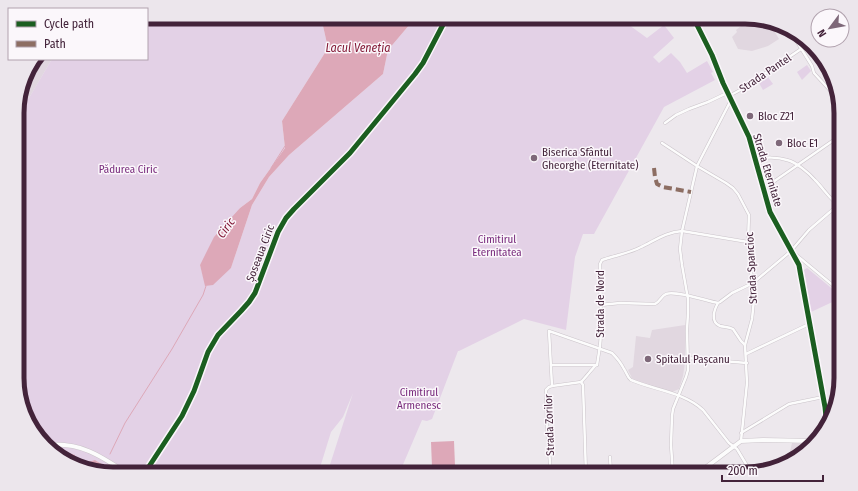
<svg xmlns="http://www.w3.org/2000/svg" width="858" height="491" font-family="'Fira Sans Condensed',sans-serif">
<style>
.built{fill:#e1d7e0}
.green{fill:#e3d1e6}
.water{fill:#dda8b8}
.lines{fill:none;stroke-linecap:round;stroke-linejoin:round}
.stream{stroke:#dda8b8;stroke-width:1}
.street-casing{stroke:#cbc4ca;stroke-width:3.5}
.secondary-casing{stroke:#ccc5cb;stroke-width:5}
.street{stroke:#fcfcfc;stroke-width:2.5}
.secondary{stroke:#fcfcfc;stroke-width:4}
.quiet{stroke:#8d6e63;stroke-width:4;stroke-dasharray:8 4;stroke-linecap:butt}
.cycleway-casing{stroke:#fbf7fb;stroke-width:8}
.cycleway{stroke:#1b5e20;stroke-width:5}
.poi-dot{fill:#7e6879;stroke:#fbf7fb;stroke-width:1.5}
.labels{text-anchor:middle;stroke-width:3;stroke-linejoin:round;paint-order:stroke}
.street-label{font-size:11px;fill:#43233a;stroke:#fbf7fb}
.poi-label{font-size:11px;fill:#43233a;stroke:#fbf7fb;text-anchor:start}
.park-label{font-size:11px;fill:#782a7c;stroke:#fbf7fb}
.water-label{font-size:12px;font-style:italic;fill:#831936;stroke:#fbf7fb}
.rim{fill:none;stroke:#43233a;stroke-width:5}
</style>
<rect width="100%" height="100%" fill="#ede8ed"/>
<!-- built -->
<g class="built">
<polygon points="635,17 654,17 642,26"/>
<polygon points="751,18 766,23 769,27 773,24 776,25 772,27 779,39 768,46 752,51 738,49 732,37 737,32 736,30"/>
<polygon points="35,59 52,59 29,98 18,109 18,100 27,70"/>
<polygon points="685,325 685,363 683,376 679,389 670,393 633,380 628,370 633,367 636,336 650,338 652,330"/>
<polygon points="792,443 811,444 798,458 791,461 791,457 789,456"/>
</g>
<!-- green -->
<g class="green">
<polygon points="147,17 321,17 328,48 282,121 285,148 260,183 252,199 240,208 200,265 206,286 231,268 252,205 269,177 289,155 383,74 388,50 416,17 618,17 647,38 664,25 674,38 653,57 659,63 671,53 680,62 687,73 707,61 713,72 711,73 715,80 664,107 594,234 583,234 575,257 566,330 524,319 459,351 458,351 432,419 427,421 422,420 399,474 327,474 353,393 343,417 331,432 318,474 118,474 95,460 84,466 65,461 33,432 18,391 18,109 29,98 52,59 147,59"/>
<polygon points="807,65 811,71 802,80 797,72"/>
<polygon points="768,77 773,84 763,90 759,83"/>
<polygon points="807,268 841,296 841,298 811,312 804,270"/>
</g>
<!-- water -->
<g class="water">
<polygon points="321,17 416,17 388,50 383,74 289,155 269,177 252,205 231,268 213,285 205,286 200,265 214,237 240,208 252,199 260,183 285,148 282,121 328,48"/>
<polygon points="454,441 455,466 432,467 431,442"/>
<polygon points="69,453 75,455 75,457 73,461 72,460 68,462 65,461 65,460 62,458 61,456 63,454 65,454 67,456 68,456"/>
<polygon points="95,460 118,474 112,474 84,466 89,462"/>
</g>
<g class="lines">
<!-- stream -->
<g class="stream">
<polyline points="271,168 285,146"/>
<polyline points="110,454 125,423 172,349 203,295 206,286"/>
</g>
<defs>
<g id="street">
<polyline points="789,29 812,66 814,73 838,99"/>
<polyline points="729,96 742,89 801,49"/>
<polyline points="665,123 676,115 689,109 708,102 727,93"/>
<polyline points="662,143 697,166 726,183 733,188 738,194 749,215 748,242 754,300 752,319 745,345 747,383 741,441"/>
<path d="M756,159C765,157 778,157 787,160C796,162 809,173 815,180C824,189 830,200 841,207"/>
<polyline points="763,189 841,135"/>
<polyline points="794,253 841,292"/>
<path d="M718,303C714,310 710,322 720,326C724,327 729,327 733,329L741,341L745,345"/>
<path d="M600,305L620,303L655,304C660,302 661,296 666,294C675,290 707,301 718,303L720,302L732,293L753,283L791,251L809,230L838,205"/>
<polyline points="746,354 807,325 810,325"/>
<polyline points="687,358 747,363"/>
<polyline points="551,365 597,365"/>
<path d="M597,365L600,346L601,334L600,264L602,260L605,259C617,255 630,253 641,247C654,241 666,232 682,231L748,242"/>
<polyline points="552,386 581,382"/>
<polyline points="741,433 789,404 823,397"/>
<polyline points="610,457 611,474"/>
<path d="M551,474L547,428L546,390L549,387L552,386L549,331L612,353C617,358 621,363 624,369C627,373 627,377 631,380C654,390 684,392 703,410L729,443L737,449L752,474"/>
<path d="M586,474L583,385L581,382C587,376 591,370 596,365"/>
<polyline points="673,474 671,445 672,416 673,409 686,377 688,370 687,330 688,313 688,299 682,265 680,249 682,231 697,166 731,100"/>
</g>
<g id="secondary">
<polyline points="693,17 712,55 723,83 749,137 770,212 799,265 800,271 825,407 827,427"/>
<polyline points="24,79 36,59"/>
<polyline points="18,111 25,97 27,84 42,59"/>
<path d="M47,445C81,442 101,456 128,474"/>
<polyline points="146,474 148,468 182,416 194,391 208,352 218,335 241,311 249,302 255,293 278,232 286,218 294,209 350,153 415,74 423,63 447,17"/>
<polyline points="697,474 741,441 763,440 814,441"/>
</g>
</defs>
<!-- street casing -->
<use href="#street" class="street-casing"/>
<!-- secondary casing -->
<use href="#secondary" class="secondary-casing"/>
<!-- street -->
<use href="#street" class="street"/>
<!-- secondary -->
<use href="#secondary" class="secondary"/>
<!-- quiet -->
<polyline class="quiet" points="654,168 655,177 657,184 663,187 691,192"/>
<defs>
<g id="cycleway">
<polyline points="693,17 712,55 723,83 749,137 770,212 799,265 800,271 825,407 827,427"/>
<polyline points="146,474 148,468 182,416 194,391 208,352 218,335 241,311 249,302 255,293 278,232 286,218 294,209 350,153 415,74 423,63 447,17"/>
</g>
</defs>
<!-- cycleway casing -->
<use href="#cycleway" class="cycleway-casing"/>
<!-- cycleway -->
<use href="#cycleway" class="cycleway"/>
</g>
<!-- markers -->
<g class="poi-dot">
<circle cx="750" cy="116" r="4"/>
<circle cx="779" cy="143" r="4"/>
<circle cx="534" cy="158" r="4"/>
<circle cx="648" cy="359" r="4"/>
</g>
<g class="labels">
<!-- street labels -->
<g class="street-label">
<text transform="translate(765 73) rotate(-34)" y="4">Strada Pantel</text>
<text transform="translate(768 170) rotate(73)" y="4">Strada Eternitate</text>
<text transform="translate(260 253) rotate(-69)" y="4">Șoseaua Ciric</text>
<text transform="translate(751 268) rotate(-93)" y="4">Strada Spancioc</text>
<text transform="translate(600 304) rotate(-90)" y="4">Strada de Nord</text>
<text transform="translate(549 425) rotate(-92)" y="4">Strada Zorilor</text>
</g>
<!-- poi labels -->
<g class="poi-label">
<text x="758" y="120">Bloc Z21</text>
<text x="787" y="147">Bloc E1</text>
<text x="542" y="156">Biserica Sfântul<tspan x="542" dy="13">Gheorghe (Eternitate)</tspan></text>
<text x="656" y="363">Spitalul Pașcanu</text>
</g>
<!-- park labels -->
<g class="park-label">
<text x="128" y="173">Pădurea Ciric</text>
<text x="497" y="243">Cimitirul<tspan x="497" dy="13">Eternitatea</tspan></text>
<text x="419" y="396">Cimitirul<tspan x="419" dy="13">Armenesc</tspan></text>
</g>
<!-- water labels -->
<g class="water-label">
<text x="358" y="52">Lacul Veneția</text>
<text transform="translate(226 228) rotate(-54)" y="4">Ciric</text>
</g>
</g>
<!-- crop -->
<path d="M0 0H858V491H0ZM113 24H745A89 89 0 0 1 834 113V378A89 89 0 0 1 745 467H113A89 89 0 0 1 24 378V113A89 89 0 0 1 113 24Z" fill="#ece6ec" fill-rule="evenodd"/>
<path class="rim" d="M113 24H745A89 89 0 0 1 834 113V378A89 89 0 0 1 745 467H113A89 89 0 0 1 24 378V113A89 89 0 0 1 113 24Z"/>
<!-- legend -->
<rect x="8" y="8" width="140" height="52" fill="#fbf7fb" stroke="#b1a2ae"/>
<rect x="16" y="21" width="20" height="6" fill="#1b5e20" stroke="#b1a2ae"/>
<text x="44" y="28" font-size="12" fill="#43233a">Cycle path</text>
<rect x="16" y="41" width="20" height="6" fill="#8d6e63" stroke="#b1a2ae"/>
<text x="44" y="48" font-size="12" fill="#43233a">Path</text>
<!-- north arrow -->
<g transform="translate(830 28) rotate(238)"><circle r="19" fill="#fbf7fb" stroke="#b1a2ae"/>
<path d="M0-3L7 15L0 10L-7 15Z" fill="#7e6879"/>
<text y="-6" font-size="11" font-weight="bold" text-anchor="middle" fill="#43233a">N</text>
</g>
<!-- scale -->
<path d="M722 475v6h101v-6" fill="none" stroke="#43233a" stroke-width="2"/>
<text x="728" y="475" font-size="12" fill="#43233a" stroke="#fbf7fb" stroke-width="3" paint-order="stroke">200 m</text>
</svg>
